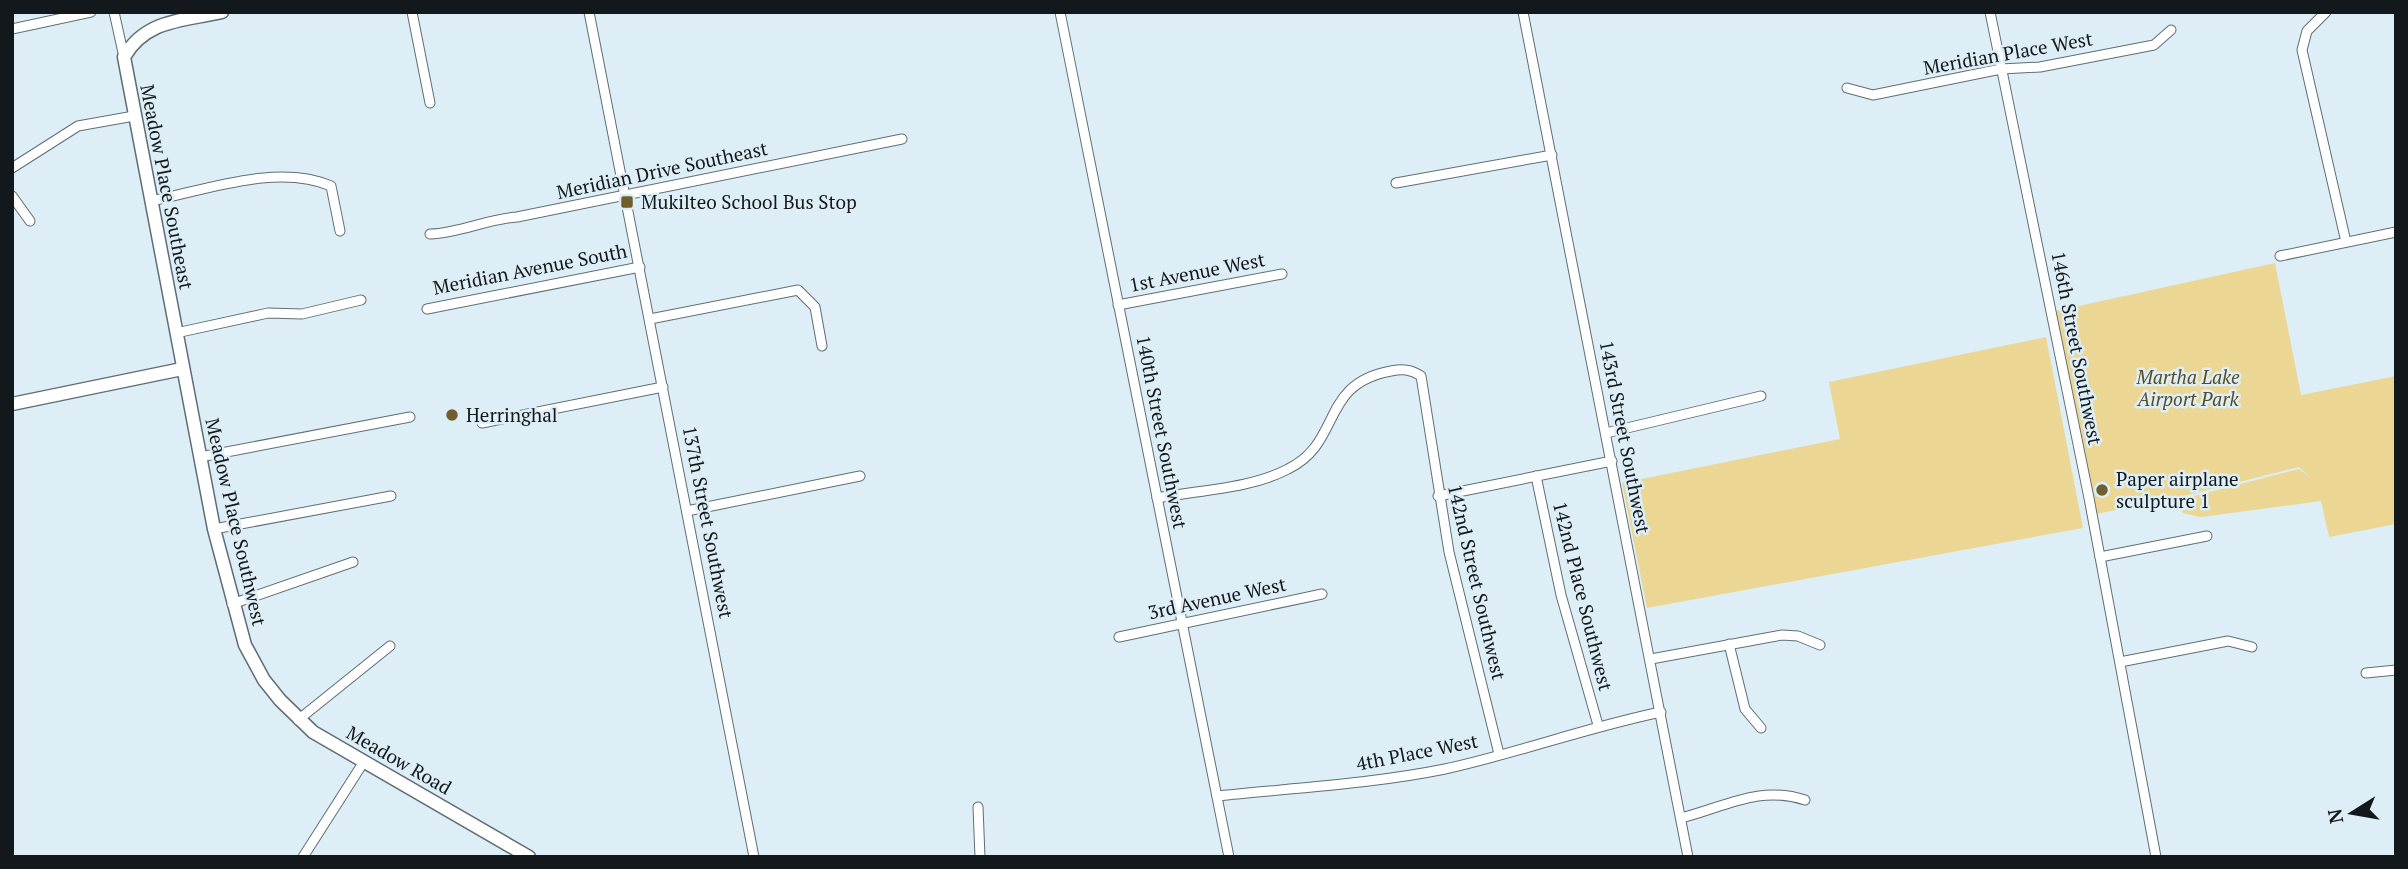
<svg xmlns="http://www.w3.org/2000/svg" width="2408" height="869" font-family="'PT Serif',serif">
<style>
.green{fill:#ebd694}
.lines{fill:none;stroke-linecap:round;stroke-linejoin:round}
.minor-casing{stroke:#5f6e76;stroke-width:11}
.tertiary-casing{stroke:#5f6e76;stroke-width:15}
.minor{stroke:#fff;stroke-width:9}
.tertiary{stroke:#fff;stroke-width:12}
.poi-dot{fill:#6f5f2d;stroke:#ddeef7;stroke-width:2.5}
.labels{text-anchor:middle;stroke-width:5;stroke-linejoin:round;paint-order:stroke}
.street-label{font-size:19px;fill:#12181c;stroke:#ddeef7}
.poi-label{font-size:19px;fill:#12181c;stroke:#ddeef7;text-anchor:start}
.park-label{font-size:19px;font-style:italic;fill:#594d26;stroke:#ddeef7}
</style>
<rect width="100%" height="100%" fill="#ddeef7"/>
<!-- green -->
<g class="green">
<polygon points="2275,263 2301,395 2396,376 2396,524 2329,537 2321,501 2201,517 2183,513 2180,509 2182,499 2299,469 2311,478 2299,467 2172,499 2096,514 2056,311"/>
<polygon points="2046,337 2083,528 1647,608 1622,483 1840,439 1829,382"/>
</g>
<g class="lines">
<defs>
<g id="minor">
<polyline points="114,12 124,57"/>
<polyline points="412,12 430,103"/>
<polyline points="589,12 754,857"/>
<polyline points="1060,12 1229,857"/>
<polyline points="1523,12 1688,857"/>
<polyline points="1990,12 2089,498 2156,857"/>
<polyline points="2326,12 2307,31 2302,50 2346,242"/>
<polyline points="12,29 91,12"/>
<polyline points="1847,88 1873,95 2001,69 2040,67 2154,45 2171,30"/>
<polyline points="12,168 78,126 134,116"/>
<polyline points="1396,183 1552,155"/>
<polyline points="12,196 30,221"/>
<path d="M151,201C206,190 278,163 331,186L340,231"/>
<path d="M430,234C461,233 486,219 517,217L902,139"/>
<polyline points="2280,256 2396,232"/>
<polyline points="1118,305 1282,274"/>
<polyline points="427,309 640,267"/>
<polyline points="650,319 798,290 815,307 822,346"/>
<polyline points="176,333 268,313 302,314 361,300"/>
<polyline points="482,423 663,387"/>
<polyline points="1606,433 1761,396"/>
<polyline points="200,457 410,417"/>
<polyline points="1536,476 1561,595 1598,725"/>
<polyline points="1438,496 1612,461"/>
<path d="M1157,498C1199,490 1250,489 1288,469C1343,442 1319,384 1391,371C1402,369 1411,369 1421,376L1449,552L1499,754"/>
<polyline points="687,511 860,476"/>
<polyline points="214,529 391,496"/>
<polyline points="2100,557 2207,536"/>
<polyline points="232,604 353,562"/>
<polyline points="1119,637 1322,594"/>
<polyline points="1729,644 1745,709 1761,728"/>
<polyline points="1651,659 1782,635 1798,636 1820,645"/>
<polyline points="2120,662 2228,641 2252,647"/>
<polyline points="2366,673 2396,670"/>
<polyline points="298,720 390,646"/>
<path d="M1217,796C1293,788 1371,784 1445,769C1518,753 1588,727 1661,712"/>
<polyline points="978,807 980,857"/>
<path d="M1681,818C1725,807 1759,785 1805,800"/>
<polyline points="303,857 363,763"/>
</g>
<g id="tertiary">
<path d="M222,12C183,21 146,19 124,57L214,529L245,645L264,680L280,700L313,732L529,857"/>
<polyline points="12,404 182,369"/>
</g>
</defs>
<!-- minor casing -->
<use href="#minor" class="minor-casing"/>
<!-- tertiary casing -->
<use href="#tertiary" class="tertiary-casing"/>
<!-- minor -->
<use href="#minor" class="minor"/>
<!-- tertiary -->
<use href="#tertiary" class="tertiary"/>
</g>
<!-- markers -->
<g class="poi-dot">
<rect x="620" y="195" width="14" height="14" rx="3.5"/>
<circle cx="452" cy="415" r="7"/>
<circle cx="2102" cy="490" r="7"/>
</g>
<g class="labels">
<!-- street labels -->
<g class="street-label">
<text transform="translate(2008 53) rotate(-10)" y="7">Meridian Place West</text>
<text transform="translate(662 170) rotate(-12)" y="7">Meridian Drive Southeast</text>
<text transform="translate(167 187) rotate(79)" y="7">Meadow Place Southeast</text>
<text transform="translate(530 269) rotate(-11)" y="7">Meridian Avenue South</text>
<text transform="translate(1197 272) rotate(-11)" y="7">1st Avenue West</text>
<text transform="translate(2077 348) rotate(79)" y="7">146th Street Southwest</text>
<text transform="translate(1162 432) rotate(79)" y="7">140th Street Southwest</text>
<text transform="translate(1625 437) rotate(79)" y="7">143rd Street Southwest</text>
<text transform="translate(236 522) rotate(77)" y="7">Meadow Place Southwest</text>
<text transform="translate(708 522) rotate(79)" y="7">137th Street Southwest</text>
<text transform="translate(1477 582) rotate(77)" y="7">142nd Street Southwest</text>
<text transform="translate(1583 596) rotate(76)" y="7">142nd Place Southwest</text>
<text transform="translate(1217 598) rotate(-12)" y="7">3rd Avenue West</text>
<text transform="translate(1417 752) rotate(-11)" y="7">4th Place West</text>
<text transform="translate(399 760) rotate(30)" y="7">Meadow Road</text>
</g>
<!-- poi labels -->
<g class="poi-label">
<text x="641" y="209">Mukilteo School Bus Stop</text>
<text x="466" y="422">Herringhal</text>
<text x="2116" y="486">Paper airplane<tspan x="2116" dy="22">sculpture 1</tspan></text>
</g>
<!-- park labels -->
<g class="park-label">
<text x="2188" y="384">Martha Lake<tspan x="2188" dy="22">Airport Park</tspan></text>
</g>
</g>
<!-- border -->
<rect width="2408" height="869" fill="none" stroke="#12181c" stroke-width="28"/>
<!-- north arrow -->
<g transform="translate(2352 813) rotate(259)" stroke="#ddeef7" stroke-width="5" paint-order="stroke">
<path d="M0-5L12 26L0 18L-12 26Z" fill="#12181c"/>
<text y="-10" font-size="19" font-weight="bold" text-anchor="middle" fill="#12181c">N</text>
</g>
</svg>
